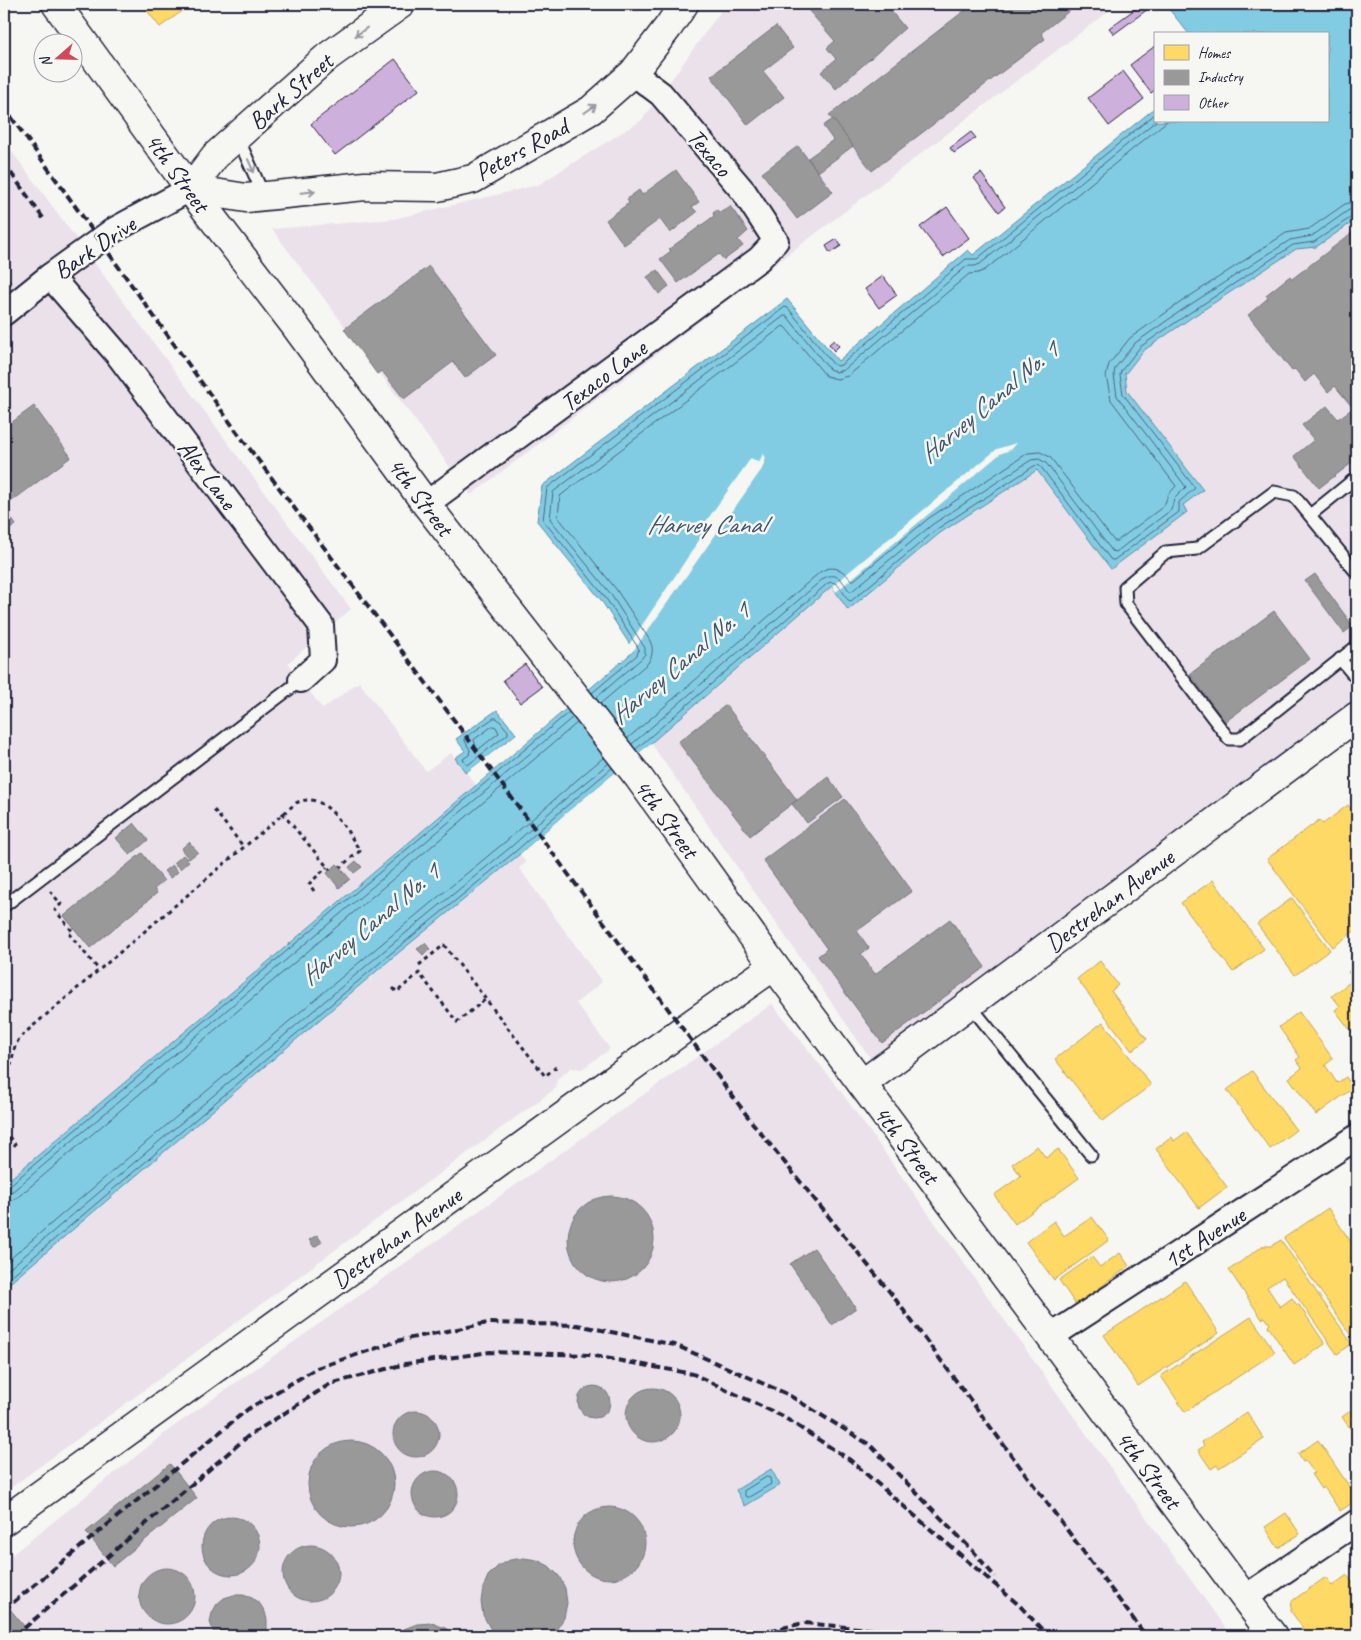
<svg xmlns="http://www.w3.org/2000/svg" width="1361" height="1640" font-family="Caveat,sans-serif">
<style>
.built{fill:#eae1eb}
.water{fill:#82cce3;stroke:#5c88a0}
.pier{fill:#f6f6f2}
.homes{fill:#ffd966;stroke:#bda259}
.industry{fill:#999;stroke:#75757d}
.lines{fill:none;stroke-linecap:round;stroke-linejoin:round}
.shore{stroke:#48667e;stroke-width:1}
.building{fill:#ceb0dc;stroke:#22223b}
.service-casing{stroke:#22223b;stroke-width:15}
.minor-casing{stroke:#22223b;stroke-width:28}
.secondary-casing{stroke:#22223b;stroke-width:31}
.path{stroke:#22223b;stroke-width:3;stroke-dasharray:4 4;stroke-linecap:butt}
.service{stroke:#f6f6f2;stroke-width:11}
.minor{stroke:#f6f6f2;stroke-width:24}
.secondary{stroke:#f6f6f2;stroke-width:28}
.rail{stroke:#22223b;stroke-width:4;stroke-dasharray:8 4;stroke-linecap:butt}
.oneway{stroke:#9797a0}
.labels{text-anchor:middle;stroke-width:5;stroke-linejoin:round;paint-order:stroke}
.street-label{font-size:25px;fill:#22223b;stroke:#f6f6f2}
.water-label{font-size:26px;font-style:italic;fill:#3f556d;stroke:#f6f6f2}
</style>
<rect width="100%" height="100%" fill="#f6f6f2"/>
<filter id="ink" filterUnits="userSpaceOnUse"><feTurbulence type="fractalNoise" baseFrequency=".02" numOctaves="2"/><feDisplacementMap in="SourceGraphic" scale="10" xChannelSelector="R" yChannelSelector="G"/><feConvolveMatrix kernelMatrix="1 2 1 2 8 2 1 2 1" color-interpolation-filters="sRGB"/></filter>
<g filter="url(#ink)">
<!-- built -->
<g class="built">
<polygon points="726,4 1118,4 471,495 272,229 394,219 538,185 642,120"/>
<polygon points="4,141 351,609 288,663 323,709 359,682 426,771 451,753 476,785 4,1184"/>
<polygon points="1357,219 1357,702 1049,928 873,1062 651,743 832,586 848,610 940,533 1037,470 1112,569 1187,512 1183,505 1203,490 1127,391 1125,374 1143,351 1191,318 1296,249 1316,247"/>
<polygon points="520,854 526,863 519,868 602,982 576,1003 610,1049 582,1069 571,1068 557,1079 556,1088 9,1489 4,1483 4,1288 392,958"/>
<polygon points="772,1004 839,1089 1231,1636 4,1636 4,1561 169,1430"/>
</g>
<!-- water -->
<g class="water">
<polygon points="1165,4 1357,4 1357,219 1316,247 1296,249 1191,318 1143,351 1125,374 1127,391 1203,490 1183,505 1187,512 1111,569 1037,470 940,533 848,610 832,586 651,743 566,813 520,854 392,958 4,1288 4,1184 340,901 634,651 601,600 537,521 542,486 787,299 838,361 968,250 973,255 1155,108 1155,121 1327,121 1327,34 1189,34"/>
<polygon points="497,710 516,734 466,773 455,758 465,751 456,739"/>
<polygon points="771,1469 780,1485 745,1506 736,1490"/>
</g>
<!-- pier -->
<g class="pier">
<polygon points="1016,443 1012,449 1000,454 836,592 832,586 997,449"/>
<polygon points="763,453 766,458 762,469 634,650 476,785 474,783 631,650 628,646 706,530 702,527 751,458 759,463"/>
<polygon points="518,733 518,736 468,775 466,773"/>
<polygon points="651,743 653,745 568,815 521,856 520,854 566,813"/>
</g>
<!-- homes -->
<g class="homes">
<polygon points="142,4 192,4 160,27"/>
<polygon points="1348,805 1357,817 1357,929 1333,947 1267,859 1319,820 1323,824"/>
<polygon points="1213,880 1264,949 1233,972 1181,903"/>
<polygon points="1292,898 1330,950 1295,975 1257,924"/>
<polygon points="1100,961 1118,985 1111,991 1147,1039 1132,1051 1077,979"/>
<polygon points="1357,966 1357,1039 1335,1010 1340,1006 1332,996 1354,979 1348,972"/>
<polygon points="1299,1012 1333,1059 1325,1065 1337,1083 1346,1077 1353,1088 1316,1115 1289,1078 1302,1068 1296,1060 1300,1057 1279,1027"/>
<polygon points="1103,1022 1151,1085 1103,1121 1055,1059"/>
<polygon points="1252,1071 1296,1130 1270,1149 1227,1090"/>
<polygon points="1186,1132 1227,1187 1199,1208 1156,1149 1172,1137 1174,1141"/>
<polygon points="1037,1146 1046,1158 1058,1149 1079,1178 1015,1224 994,1195 1021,1176 1012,1164"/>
<polygon points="1328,1208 1357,1251 1357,1338 1354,1340 1284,1238"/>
<polygon points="1092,1217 1109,1240 1054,1280 1026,1242 1054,1221 1064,1236"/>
<polygon points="1281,1240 1352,1344 1337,1354 1283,1277 1267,1287 1280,1307 1292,1298 1296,1304 1299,1305 1325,1344 1294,1365 1268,1326 1270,1324 1265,1317 1262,1319 1229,1270 1263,1246 1271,1246"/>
<polygon points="1120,1253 1129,1266 1076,1305 1059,1280 1092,1257 1100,1267"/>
<polygon points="1185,1281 1219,1333 1138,1386 1104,1335"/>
<polygon points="1251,1317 1275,1352 1185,1412 1161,1376"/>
<polygon points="1357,1406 1357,1438 1342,1417"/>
<polygon points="1247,1412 1264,1439 1219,1468 1217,1465 1211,1469 1198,1450 1204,1446 1202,1442"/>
<polygon points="1318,1440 1355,1495 1352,1497 1355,1501 1340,1511 1324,1487 1321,1489 1311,1474 1314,1473 1306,1461 1303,1462 1298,1454"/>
<polygon points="1286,1513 1300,1534 1278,1548 1265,1527"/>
<polygon points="1347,1575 1357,1589 1357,1636 1308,1636 1291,1611 1292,1601 1326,1577 1332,1586"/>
</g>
<!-- industry -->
<g class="industry">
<polygon points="803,4 874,4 879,9 885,4 905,28 836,89 821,72 836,59 827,48 835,41"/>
<polygon points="973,4 1078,4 1041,33 1045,39 872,171 829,115"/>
<polygon points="776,26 793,48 763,71 784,97 748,125 711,76"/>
<polygon points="833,119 853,146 818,172 808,158 833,140 823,126"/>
<polygon points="798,146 833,192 797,219 762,173"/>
<polygon points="676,170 699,202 692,207 697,212 670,233 660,219 624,245 606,220 629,203 627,199 639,190 642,195"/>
<polygon points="730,206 748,231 738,240 743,246 724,260 719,254 678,283 660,259 671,251 669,249 714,216 713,213 717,210 719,212 723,211"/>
<polygon points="1357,229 1357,459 1319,488 1294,456 1314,440 1302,425 1327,406 1338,419 1353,408 1335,386 1328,392 1314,374 1305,382 1295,369 1292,371 1248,315 1268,298 1266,295 1290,276 1292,279"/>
<polygon points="429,266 496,355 465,378 453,362 404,399 382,371 377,374 344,329"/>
<polygon points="657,270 669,286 659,294 647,277"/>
<polygon points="7,277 12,284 5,289 4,279"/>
<polygon points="34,406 71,457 4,507 4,428"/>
<polygon points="4,508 16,525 4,533"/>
<polygon points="1315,574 1353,626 1344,633 1305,581"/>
<polygon points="1274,611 1310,659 1225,722 1190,674"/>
<polygon points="726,705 797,800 750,836 678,742"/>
<polygon points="828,777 843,797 807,823 792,804"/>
<polygon points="845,799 912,891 857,931 869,948 861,954 875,974 950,919 985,967 882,1043 818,956 827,949 763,860"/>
<polygon points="134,823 148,840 130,855 116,838"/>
<polygon points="189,842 198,852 189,859 181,849"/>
<polygon points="142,853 164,881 154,889 157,893 90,948 64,916"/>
<polygon points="183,855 189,861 180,869 174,863"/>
<polygon points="356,861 362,867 354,873 349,867"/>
<polygon points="337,864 350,879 339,888 327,873"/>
<polygon points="172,865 178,872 170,878 164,871"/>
<polygon points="425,943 430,949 423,955 417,949"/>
<circle cx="611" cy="1239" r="43"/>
<polygon points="317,1235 322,1242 314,1247 309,1240"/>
<polygon points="814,1248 856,1308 832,1325 790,1264"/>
<circle cx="594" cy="1402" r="16"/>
<circle cx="653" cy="1415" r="27"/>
<circle cx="416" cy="1434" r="23"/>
<circle cx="351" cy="1484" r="43"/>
<polygon points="170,1464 197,1498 113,1566 86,1532"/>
<circle cx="435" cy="1494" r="23"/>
<circle cx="609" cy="1543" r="36"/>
<circle cx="231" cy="1546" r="29"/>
<circle cx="311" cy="1573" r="28"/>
<polygon points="524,1558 537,1560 549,1566 559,1576 565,1588 567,1603 564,1618 556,1630 548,1636 499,1636 490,1628 483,1615 481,1602 483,1588 488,1576 498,1566 510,1560"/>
<circle cx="167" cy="1596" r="28"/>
<polygon points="234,1595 243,1595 252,1598 260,1604 265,1612 267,1620 267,1630 264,1636 215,1636 210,1622 212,1613 217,1604 224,1598"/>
<polygon points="4,1602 29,1632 24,1636 4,1636"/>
<polygon points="432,1623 445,1628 457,1636 395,1636 404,1629 417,1624"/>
</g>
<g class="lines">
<!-- shore -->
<g class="shore">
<polyline points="592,693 637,655 639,649 605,597 543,520 547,488 785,307 788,308 833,364 837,366 841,365 966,259 977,259 1155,114"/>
<polyline points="596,698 641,659 645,654 645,648 610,593 550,519 553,492 784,316 787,316 829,369 836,372 844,370 967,266 975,266 980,264 1156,121"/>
<path d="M600,704L648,663C653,655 654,648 649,639L616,589L558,517L560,496L783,326L785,327L826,376L837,379L848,376L969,274L978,273L985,270L1167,121"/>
<polygon points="494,718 497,718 508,731 508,734 469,764 467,765 463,759 469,755 470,750 464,739"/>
<polygon points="493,726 496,727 499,733 479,749 477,749 474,740"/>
<path d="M627,739L820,572C832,564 843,569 851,580H854L929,518L1028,453L1040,452L1050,457L1114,541H1117L1164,506L1168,495L1176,486L1111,400L1106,376L1109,364L1130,338L1181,302L1286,233L1309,229L1345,204L1357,201"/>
<path d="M632,744L824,578C837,571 843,581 849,591H852L933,524L1031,460L1039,459L1046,463L1112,551L1116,552L1171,510L1174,499L1186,487L1117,396L1114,375L1115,368L1135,343L1185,308L1290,240L1312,236L1349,210L1357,209"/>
<path d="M636,749L828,583C838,579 843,593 848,600L851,601L937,529L1034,466L1038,465L1041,467L1111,560H1114L1179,512V502L1195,488L1123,394L1120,375L1121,371L1140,347L1188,314L1293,245L1314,242L1353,216L1357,215"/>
<polyline points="4,1187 9,1186 569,712"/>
<polyline points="4,1194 13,1191 573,717"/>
<polyline points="4,1201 12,1200 18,1197 577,723"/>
<path d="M4,1264C170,1122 336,980 505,842C539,814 570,785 604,757"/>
<polyline points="4,1273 385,950 512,846 559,804 609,763"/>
<polyline points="4,1282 389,955 516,851 563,809 612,768"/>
<polygon points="767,1477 770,1478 771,1484 749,1497 746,1497 744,1493 744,1491"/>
</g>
</g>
<!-- building -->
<g class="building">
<polygon points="1142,4 1144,4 1148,9 1114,34 1109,28"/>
<polygon points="1155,46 1155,90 1151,93 1130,65"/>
<polygon points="395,59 419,90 335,155 311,124"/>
<polygon points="1123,71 1144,99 1109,126 1088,98"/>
<polygon points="971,132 976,138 954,153 950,148"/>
<polygon points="981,173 1005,207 999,212 974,178"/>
<polygon points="947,207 969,238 943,257 920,227"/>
<polygon points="837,239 841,246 830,253 826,246"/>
<polygon points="883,276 897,295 879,308 865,289"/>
<polygon points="834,340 839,346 834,351 829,344"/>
<polygon points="525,664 542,687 520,703 503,680"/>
</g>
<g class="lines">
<defs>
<g id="service">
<polyline points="237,136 264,196"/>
<polyline points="1310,515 1357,477"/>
<polyline points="1357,573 1294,496 1274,492 1197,549 1166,552 1125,587 1126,604 1229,739 1240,739 1357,646"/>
<polyline points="1340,659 1357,679"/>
<polyline points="4,906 301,680"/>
<polyline points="969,1004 1091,1155"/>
</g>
<g id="minor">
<polyline points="50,276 119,356 321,625 323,660 301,680"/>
<polyline points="4,313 50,276 114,230 190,189"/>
<polyline points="426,504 759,259 776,241 744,192 661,94 633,73"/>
<polyline points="1050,1337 1357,1137"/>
<polyline points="1244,1598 1357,1522"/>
</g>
<g id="secondary">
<polyline points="56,4 190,189 293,323 426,504 639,778 774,966 1273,1636"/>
<polyline points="401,4 327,57 215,156 190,189 246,198 365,186 437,187 473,179 591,110 633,73 669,26 684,4"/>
<polyline points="862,1084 1357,716"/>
<polyline points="4,1521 684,1029 774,966"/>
</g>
</defs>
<!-- service casing -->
<use href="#service" class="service-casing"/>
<!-- minor casing -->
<use href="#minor" class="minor-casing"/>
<!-- secondary casing -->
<use href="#secondary" class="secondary-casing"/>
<!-- path -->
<g class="path">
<polyline points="214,810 243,846"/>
<polyline points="282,813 330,870"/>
<polyline points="50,891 61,904 55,910 73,932 70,935 99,970"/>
<polyline points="314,891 309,884 327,867"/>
<polyline points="419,965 444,945 545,1076 556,1067"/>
<polyline points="393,988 397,992 419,973 457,1022 486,999"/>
<path d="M4,1097L15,1046L20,1037L296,803C325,788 347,831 360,851L340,867"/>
<polyline points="4,1131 15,1144 14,1146"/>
</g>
<!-- service -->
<use href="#service" class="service"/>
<!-- minor -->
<use href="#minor" class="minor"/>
<!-- secondary -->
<use href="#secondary" class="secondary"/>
<!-- rail -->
<g class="rail">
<polyline points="4,107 237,432 463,732 751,1121 893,1296 1146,1636"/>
<polyline points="4,163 43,218"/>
<polyline points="4,1610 248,1409 317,1368 401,1340 488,1323 577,1325 675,1345 787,1394 870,1445 974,1552 995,1577"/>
<polyline points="15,1636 247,1437 330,1384 405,1364 490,1352 589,1355 693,1374 782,1416 850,1460 1020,1606 1048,1636"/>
<polyline points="746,1636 804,1623 899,1632 922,1636"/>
</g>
</g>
<!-- one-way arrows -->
<defs><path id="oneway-shaft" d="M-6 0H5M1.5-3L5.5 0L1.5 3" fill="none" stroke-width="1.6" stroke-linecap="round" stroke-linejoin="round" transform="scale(1.25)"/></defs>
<g class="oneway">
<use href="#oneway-shaft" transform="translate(361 32) rotate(144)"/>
<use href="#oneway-shaft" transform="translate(590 109) rotate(-35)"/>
<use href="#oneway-shaft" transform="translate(251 166) rotate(66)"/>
<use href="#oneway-shaft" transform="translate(308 192) rotate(-5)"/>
</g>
</g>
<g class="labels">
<!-- street labels -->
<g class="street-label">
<text transform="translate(290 91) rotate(-41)" y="9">Bark Street</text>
<text transform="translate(521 149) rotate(-29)" y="9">Peters Road</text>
<text transform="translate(710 152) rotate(50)" y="9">Texaco</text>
<text transform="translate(178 172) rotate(54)" y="9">4th Street</text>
<text transform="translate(94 247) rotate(-34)" y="9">Bark Drive</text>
<text transform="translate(603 375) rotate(-37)" y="9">Texaco Lane</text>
<text transform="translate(208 474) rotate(53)" y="9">Alex Lane</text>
<text transform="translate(421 496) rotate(53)" y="9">4th Street</text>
<text transform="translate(667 818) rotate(54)" y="9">4th Street</text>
<text transform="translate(1109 900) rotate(-37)" y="9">Destrehan Avenue</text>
<text transform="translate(907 1144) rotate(53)" y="9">4th Street</text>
<text transform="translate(396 1237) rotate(-36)" y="9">Destrehan Avenue</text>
<text transform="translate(1204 1237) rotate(-33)" y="9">1st Avenue</text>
<text transform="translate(1149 1469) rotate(53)" y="9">4th Street</text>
</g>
<!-- water labels -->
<g class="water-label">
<text transform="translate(988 402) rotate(-40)" y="9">Harvey Canal No. 1</text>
<text x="706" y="533">Harvey Canal</text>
<text transform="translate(679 663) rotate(-40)" y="9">Harvey Canal No. 1</text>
<text transform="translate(369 924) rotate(-40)" y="9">Harvey Canal No. 1</text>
</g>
</g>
<!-- margin -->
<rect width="1361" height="1640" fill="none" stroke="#f6f6f2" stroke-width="20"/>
<rect x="10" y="10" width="1341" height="1620" fill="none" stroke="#22223b" stroke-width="2" filter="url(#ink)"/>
<!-- legend -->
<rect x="1154" y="32" width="175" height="90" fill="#f6f6f2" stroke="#a1a1a9"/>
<rect x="1164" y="45" width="25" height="15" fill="#ffd966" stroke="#a1a1a9"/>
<text x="1198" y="58" font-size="15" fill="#22223b">Homes</text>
<rect x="1164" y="70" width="25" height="15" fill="#999999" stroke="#a1a1a9"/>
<text x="1198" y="82" font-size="15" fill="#22223b">Industry</text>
<rect x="1164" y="95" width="25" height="15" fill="#ceb0dc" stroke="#a1a1a9"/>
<text x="1198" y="108" font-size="15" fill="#22223b">Other</text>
<!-- north arrow -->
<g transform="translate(58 58) rotate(250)"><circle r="24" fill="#f6f6f2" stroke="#a1a1a9"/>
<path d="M0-4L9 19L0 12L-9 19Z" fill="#d1495b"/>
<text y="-8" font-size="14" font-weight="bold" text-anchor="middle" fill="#22223b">N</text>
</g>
</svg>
